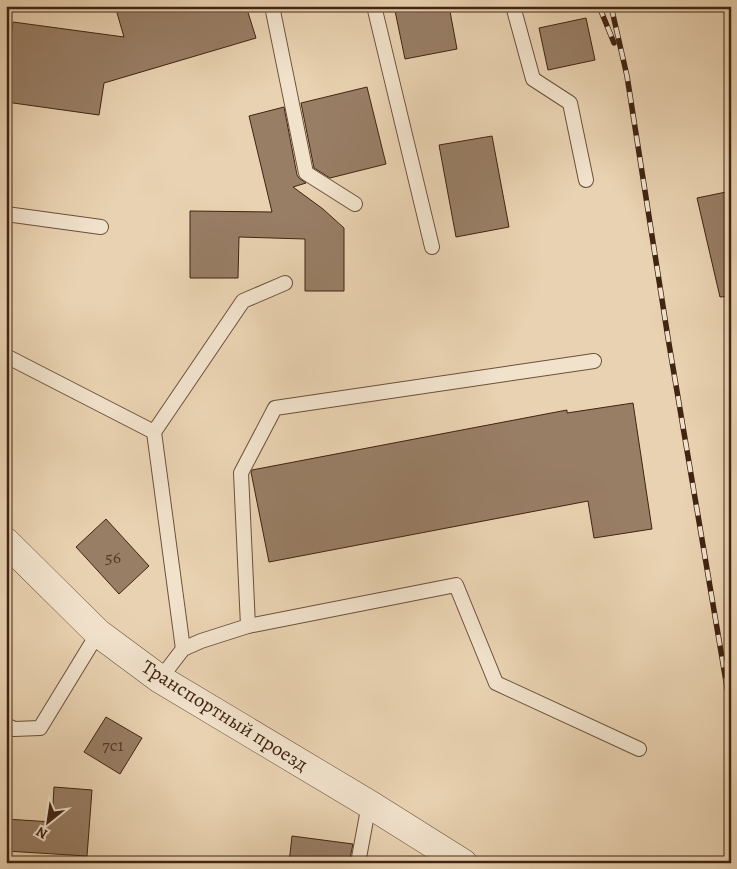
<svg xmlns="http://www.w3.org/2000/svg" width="737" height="869" font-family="Alegreya,serif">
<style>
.building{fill:#987e65;stroke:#412412}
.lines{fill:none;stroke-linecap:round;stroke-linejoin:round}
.lane-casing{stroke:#6b503a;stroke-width:16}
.street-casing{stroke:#6b503a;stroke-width:29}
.lane{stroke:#f1e2cc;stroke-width:14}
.street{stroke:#f1e2cc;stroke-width:28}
.rail-casing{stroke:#412412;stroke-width:5.5}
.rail{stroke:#f1e2cc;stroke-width:4;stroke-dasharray:11;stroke-linecap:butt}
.labels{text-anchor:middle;stroke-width:5;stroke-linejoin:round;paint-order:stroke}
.number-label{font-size:18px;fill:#573a27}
.street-label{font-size:20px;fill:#412412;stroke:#f1e2cc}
</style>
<rect width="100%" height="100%" fill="#e9d2b1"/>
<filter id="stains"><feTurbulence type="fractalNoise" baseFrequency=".004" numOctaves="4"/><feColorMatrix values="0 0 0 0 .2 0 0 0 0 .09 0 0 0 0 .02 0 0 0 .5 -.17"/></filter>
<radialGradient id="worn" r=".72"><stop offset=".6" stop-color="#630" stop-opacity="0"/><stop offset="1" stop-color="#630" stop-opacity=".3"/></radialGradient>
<!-- building -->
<g class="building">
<polygon points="115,6 246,6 256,38 104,83 99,115 6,102 6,75 13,22 124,37"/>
<polygon points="394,6 449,6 457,49 405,59"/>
<polygon points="586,18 595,60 548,70 539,28"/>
<polygon points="367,87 386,164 330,178 314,168 301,103"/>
<polygon points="284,107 297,175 299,178 306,183 293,187 323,209 344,228 344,291 305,291 305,239 239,237 238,278 190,278 190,211 272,212 249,116"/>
<polygon points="492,136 509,227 456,237 439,145"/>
<polygon points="731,191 731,296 720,297 697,198"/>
<polygon points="633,403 652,529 594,538 588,501 269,562 251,472 252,470 567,410 567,413"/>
<polygon points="106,519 149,566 119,594 76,547"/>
<polygon points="106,717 142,738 120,774 84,752"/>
<polygon points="54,787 92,790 87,856 6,851 6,819 52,822"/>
<polygon points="292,836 353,844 349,863 289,863"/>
</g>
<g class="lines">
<defs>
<g id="lane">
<polyline points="272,6 306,173 355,204"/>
<polyline points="374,6 432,247"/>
<polyline points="513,6 533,79 570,103 586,180"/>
<polyline points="6,214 101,227"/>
<polyline points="6,356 154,432"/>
<polyline points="248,626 456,585 496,683 639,749"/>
<polyline points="183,649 154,432 243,301 285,283"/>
<polyline points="160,679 183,649 201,641 248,626 241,473 275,408 594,361"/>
<polyline points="6,725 14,729 40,728 98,633"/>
<polyline points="358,863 369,804"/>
</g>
<polyline id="street" points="6,542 98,633 160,679 369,804 463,863"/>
</defs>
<!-- lane casing -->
<use href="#lane" class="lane-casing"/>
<!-- street casing -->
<use href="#street" class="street-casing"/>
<!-- lane -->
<use href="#lane" class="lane"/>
<!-- street -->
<use href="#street" class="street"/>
<defs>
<g id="rail">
<polyline points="599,6 614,43"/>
<polyline points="611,6 627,76 668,338 731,711"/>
</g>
</defs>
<!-- rail casing -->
<use href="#rail" class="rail-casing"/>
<!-- rail -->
<use href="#rail" class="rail"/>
</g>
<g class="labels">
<!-- number labels -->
<g class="number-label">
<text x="113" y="563">56</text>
<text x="113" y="751">7с1</text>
</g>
<!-- street labels -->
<g class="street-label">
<text transform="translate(225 715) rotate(32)" y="7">Транспортный проезд</text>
</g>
</g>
<!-- margin -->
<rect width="737" height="869" fill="none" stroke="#e9d2b1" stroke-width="25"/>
<rect x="8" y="8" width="722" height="854" fill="none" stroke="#412412" stroke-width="2.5"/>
<rect x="12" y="12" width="712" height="844" fill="none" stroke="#412412"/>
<!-- north arrow -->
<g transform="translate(48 822) rotate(210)" stroke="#f1e2cc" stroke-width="4" paint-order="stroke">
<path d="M0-4L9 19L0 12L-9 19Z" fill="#412412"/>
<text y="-8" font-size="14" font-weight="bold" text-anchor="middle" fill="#412412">N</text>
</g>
<rect width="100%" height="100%" filter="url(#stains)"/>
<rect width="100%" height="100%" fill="url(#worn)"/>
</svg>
